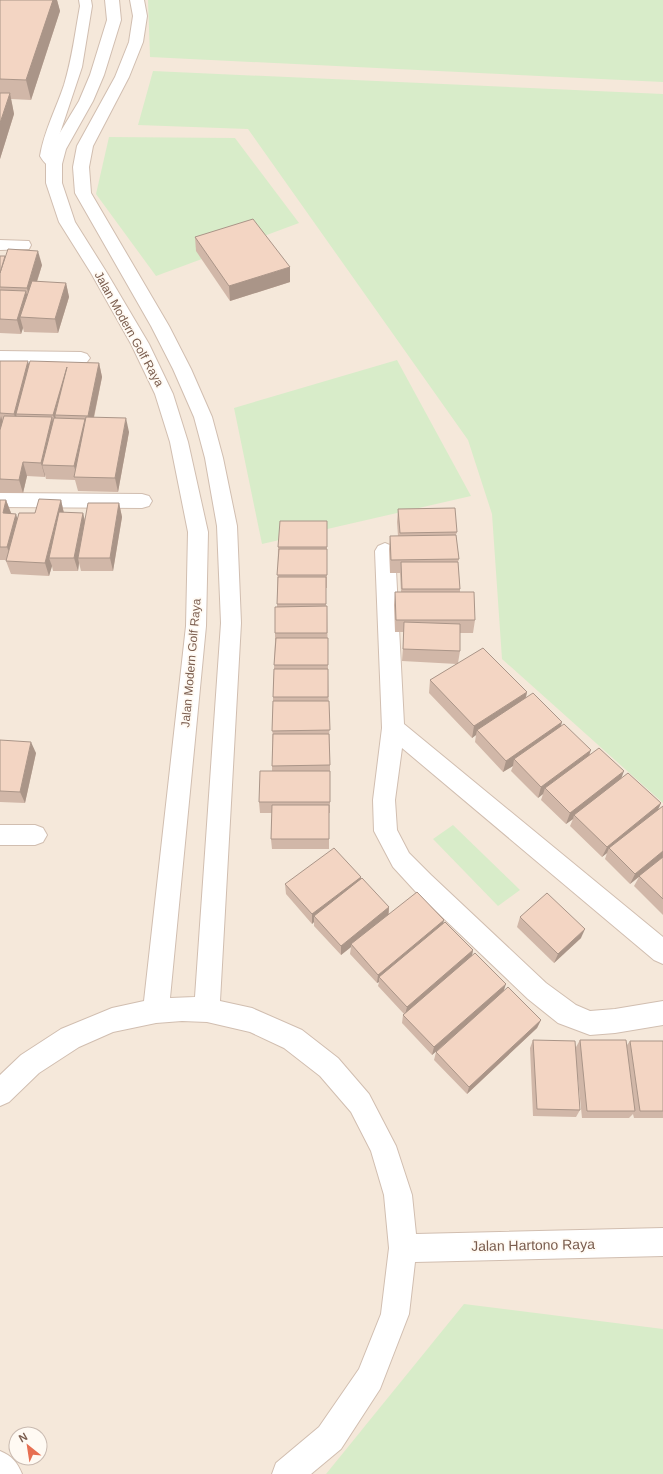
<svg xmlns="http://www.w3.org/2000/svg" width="663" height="1474" font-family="Arial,sans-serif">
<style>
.residential{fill:#f5e8da;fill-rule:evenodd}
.green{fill:#d8ecc9}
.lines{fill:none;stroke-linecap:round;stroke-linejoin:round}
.service-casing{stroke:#d1beb0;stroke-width:2}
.minor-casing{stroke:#d1beb0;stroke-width:2}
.tertiary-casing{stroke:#d1beb0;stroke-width:2}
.service{fill:#fff;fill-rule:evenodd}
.minor{fill:#fff;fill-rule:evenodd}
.tertiary{fill:#fff;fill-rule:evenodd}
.wall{fill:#d1b7a8}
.shaded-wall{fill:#aa9588}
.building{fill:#f3d5c3;stroke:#aa9588}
.labels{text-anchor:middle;stroke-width:3.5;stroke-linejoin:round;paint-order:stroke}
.street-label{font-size:12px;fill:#7a5c4d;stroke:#fffaf3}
.near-street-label{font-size:14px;fill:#7a5c4d;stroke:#fffaf3}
</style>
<rect width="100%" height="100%" fill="#fdf6ec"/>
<!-- residential -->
<path class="residential" d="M0,0H663V1474H0ZM16,1434H40V1458H16Z"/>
<!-- green -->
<g class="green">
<polygon points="148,0 663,0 663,82 150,57"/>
<polygon points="153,71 663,94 663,803 502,659 492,514 468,440 248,129 138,125"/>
<polygon points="109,137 235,138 299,223 156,276 96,194"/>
<polygon points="397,360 471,496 262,544 234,408"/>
<polygon points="453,825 520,890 498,906 433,839"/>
<polygon points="464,1304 663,1329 663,1474 326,1474"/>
</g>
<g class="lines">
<defs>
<path id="service" d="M79,0H91L92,6L82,67L56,145L54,155L61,164L59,167C49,169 45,164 40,156C44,131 56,109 64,85C72,59 75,33 80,6Z"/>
<g id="minor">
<polygon points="0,240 29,241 31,245 29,249 0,250"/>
<polygon points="0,351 81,352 87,354 90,358 87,362 81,364 0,363"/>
<polygon points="0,493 142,494 149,496 152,501 149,506 142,508 0,507"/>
<polygon points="385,543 392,546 395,551 404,724 663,937 663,964 654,960 402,748 395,800 397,830 409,853 431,875 546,983 576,1005 590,1011 615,1009 663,1001 663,1025 615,1033 590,1035 558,1023 528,999 415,891 393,867 374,831 373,800 382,728 375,551 378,546"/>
<polygon points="0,825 35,825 43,828 47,835 43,842 35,845 0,845"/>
</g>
<g id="tertiary">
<polygon points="105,0 119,0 121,20 104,75 93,101 66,149 62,164 62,183 75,222 107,273 149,344 173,394 188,442 208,532 206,626 170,998 195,997 221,623 217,526 205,458 194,417 173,369 151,326 75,193 73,167 77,146 115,77 129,42 133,16 130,0 144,0 147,16 143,42 129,77 93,146 89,167 91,193 169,326 191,369 212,417 223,458 237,526 241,623 220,1001 252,1008 302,1030 338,1058 369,1094 396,1146 412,1195 416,1234 663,1228 663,1256 415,1262 409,1314 380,1389 341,1449 311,1474 272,1474 276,1463 319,1427 359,1369 381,1314 389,1248 384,1195 371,1151 351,1112 320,1076 284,1048 250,1032 207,1022 182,1021 156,1023 113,1032 79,1047 39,1073 9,1102 0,1106 0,1075 21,1055 61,1029 112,1008 144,1001 186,626 188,532 170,442 155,394 131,344 91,273 59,222 46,183 46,164 50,149 79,101 90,75 107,20"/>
<path d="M0,1451C12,1456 17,1462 22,1474H0Z"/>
</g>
</defs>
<!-- service casing -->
<use href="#service" class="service-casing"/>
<!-- minor casing -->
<use href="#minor" class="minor-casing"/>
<!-- tertiary casing -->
<use href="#tertiary" class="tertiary-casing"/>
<!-- service -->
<use href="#service" class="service"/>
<!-- minor -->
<use href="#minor" class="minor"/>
<!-- tertiary -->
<use href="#tertiary" class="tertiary"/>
</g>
<!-- wall -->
<g class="wall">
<polygon points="0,0 57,0 60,11 31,100 11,99 14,114 0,159"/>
<polygon points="195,237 290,282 230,301 196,251"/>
<polygon points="0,256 42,265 37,282 66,283 69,297 58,333 24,332 23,328 21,334 0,333"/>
<polygon points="0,361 29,365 99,363 102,377 94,418 129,432 118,492 78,491 75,480 46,479 45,475 45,477 27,476 23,493 0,493"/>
<polygon points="0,500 6,500 11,513 18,519 35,513 61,500 64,513 83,513 85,521 119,503 122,517 113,571 81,571 79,563 78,571 53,571 52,566 49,576 11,574 6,561 6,560 0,560"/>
<polygon points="398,509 457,532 456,535 459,559 458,562 460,589 460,592 475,620 473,633 460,633 460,651 458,663 527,692 526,698 562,722 561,726 590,754 621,778 661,803 658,810 663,806 663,915 634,886 639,877 630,884 605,859 607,853 602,857 570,826 573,819 566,824 541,800 543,794 538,798 511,771 513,766 503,772 475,742 476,735 472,738 429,693 430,680 457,664 402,661 404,632 395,632 394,605 395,592 401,592 400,573 390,573 389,549 390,536 398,536 397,522"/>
<polygon points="327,521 327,588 326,588 326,606 327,606 328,669 330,765 330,813 329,813 329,849 272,849 271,839 272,813 260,813 259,802 272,771 273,697 275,641 275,633 277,607 278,547"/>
<polygon points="0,740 36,753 25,803 0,802"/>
<polygon points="361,877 360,880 389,907 389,915 443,923 473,950 472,956 504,990 541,1020 537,1028 467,1094 434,1060 436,1052 452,1038 432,1055 402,1023 403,1015 404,1014 378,986 379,982 377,983 350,954 351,947 341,955 314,926 314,922 312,924 286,894 285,884"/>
<polygon points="520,917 581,938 554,963 517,927"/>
<polygon points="533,1040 576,1047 580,1040 627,1045 630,1041 663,1041 663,1118 634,1118 633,1114 629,1118 582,1118 577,1069 580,1110 576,1117 533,1116 530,1048"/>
</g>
<!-- shaded-wall -->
<g class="shaded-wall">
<polygon points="49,0 57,0 60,11 31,100 26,80"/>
<polygon points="10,93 14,114 0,159 0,123"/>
<polygon points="38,251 42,265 30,303 27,288"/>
<polygon points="290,267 290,282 230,301 229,286"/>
<polygon points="66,283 69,297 58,333 55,319"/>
<polygon points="26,291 30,305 20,317 23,328 21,334 17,320"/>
<polygon points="28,361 32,375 16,414 19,425 18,427 14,414"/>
<polygon points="99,363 102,377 91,430 88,416"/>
<polygon points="67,367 55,415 58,426 57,429 53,415"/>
<polygon points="1,416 5,430 0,451 0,420"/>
<polygon points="52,417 55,431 42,465 45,475 45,477 41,463"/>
<polygon points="126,418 129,432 118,492 115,478"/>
<polygon points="85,419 88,433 77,477 74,466"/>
<polygon points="23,462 27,476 23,493 19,480"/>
<polygon points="6,500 11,513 3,513"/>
<polygon points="61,500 64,514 49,558 52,566 49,576 45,563"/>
<polygon points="119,503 122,517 113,571 110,558"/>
<polygon points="83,513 86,526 78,558 79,563 78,571 74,558"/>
<polygon points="16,514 20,527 12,561 7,547"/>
<polygon points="527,692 524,704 477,730 476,735 472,738 474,726"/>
<polygon points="562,722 558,734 514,759 513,766 503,772 506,761"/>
<polygon points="31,742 36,753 25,803 20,792"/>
<polygon points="591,750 587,761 545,788 543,794 538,798 541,787"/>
<polygon points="624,771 620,782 574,815 573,819 566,824 570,813"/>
<polygon points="661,803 656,814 609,848 607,853 602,857 607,847"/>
<polygon points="663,851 663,857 630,884 635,874"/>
<polygon points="361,877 360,888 314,916 314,922 312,924 312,914"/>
<polygon points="389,907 388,916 351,944 351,947 341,955 341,946"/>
<polygon points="444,920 442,930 379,977 379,982 377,983 378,975"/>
<polygon points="585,929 581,938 554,963 558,954"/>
<polygon points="473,950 471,960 405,1015 407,1007"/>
<polygon points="506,984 503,993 432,1055 434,1047"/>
<polygon points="541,1020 537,1028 467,1094 469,1087"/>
</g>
<!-- building -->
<g class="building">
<polygon points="0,0 53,0 26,80 0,79"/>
<polygon points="0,93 10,93 0,123"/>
<polygon points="253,219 290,267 229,286 195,237"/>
<polygon points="8,249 38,251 27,288 0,287 0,273"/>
<polygon points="0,256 5,256 0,273"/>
<polygon points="32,281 66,283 55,319 20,317"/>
<polygon points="0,290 26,291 17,320 0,319"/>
<polygon points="0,361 28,361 14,414 0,413"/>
<polygon points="30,361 99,363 88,416 55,415 67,367 53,415 16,414"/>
<polygon points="4,416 52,417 41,463 23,462 19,480 0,479 0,430"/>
<polygon points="86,417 126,418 115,478 74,477"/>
<polygon points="54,418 85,419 74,466 42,465"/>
<polygon points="39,499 61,500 45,563 6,561 19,513 35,513"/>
<polygon points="0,500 6,500 3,513 16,514 7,547 0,547"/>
<polygon points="88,503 119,503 110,558 78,558"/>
<polygon points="455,508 457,532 400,533 398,509"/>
<polygon points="59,512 83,513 74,558 49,558"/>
<polygon points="280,521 327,521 327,547 278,547"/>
<polygon points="456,535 459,559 391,560 390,536"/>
<polygon points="279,549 327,549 327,575 277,575"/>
<polygon points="401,562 458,562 460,589 402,589"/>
<polygon points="278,577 326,577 326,604 277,604"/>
<polygon points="395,592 474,592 475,620 396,620"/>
<polygon points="327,606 327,633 275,633 275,607"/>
<polygon points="404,622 460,624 460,651 403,649"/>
<polygon points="276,638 328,638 328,665 274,665"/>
<polygon points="483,648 527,692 474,726 430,680"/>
<polygon points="274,669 328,669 328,697 273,697"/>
<polygon points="533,693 562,722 506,761 477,730"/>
<polygon points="273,701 329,701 330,730 272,731"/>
<polygon points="564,724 591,750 541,787 514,759"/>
<polygon points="273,734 329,734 330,765 272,766"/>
<polygon points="0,740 31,742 20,792 0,791"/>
<polygon points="599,748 624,771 570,813 545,788"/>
<polygon points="260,771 330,771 330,802 259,802"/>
<polygon points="628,773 661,803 607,847 574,815"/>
<polygon points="272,805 329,805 329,839 271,839"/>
<polygon points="663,806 663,851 635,874 609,848"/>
<polygon points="334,848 361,877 312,914 285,884"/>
<polygon points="663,857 663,899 639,876"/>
<polygon points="362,878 389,907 341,946 314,916"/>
<polygon points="417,892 444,920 378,975 351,944"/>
<polygon points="547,893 585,929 558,954 520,917"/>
<polygon points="445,922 473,950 407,1007 379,977"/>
<polygon points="475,953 506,984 434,1047 403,1015"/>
<polygon points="508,987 541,1020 469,1087 436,1052"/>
<polygon points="533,1040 575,1041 580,1110 537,1109"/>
<polygon points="580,1040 626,1040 635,1111 587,1111"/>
<polygon points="630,1041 663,1041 663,1111 640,1111"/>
</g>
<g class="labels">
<!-- street labels -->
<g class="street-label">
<text transform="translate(129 329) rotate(61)" y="4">Jalan Modern Golf Raya</text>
<text transform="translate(191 663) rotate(-85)" y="4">Jalan Modern Golf Raya</text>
</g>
<!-- near-street labels -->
<g class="near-street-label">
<text transform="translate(533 1245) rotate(-1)" y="5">Jalan Hartono Raya</text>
</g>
</g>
<!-- north arrow -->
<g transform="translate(28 1446) rotate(330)"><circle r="19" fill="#fffaf3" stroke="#cabbb1"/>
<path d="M0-3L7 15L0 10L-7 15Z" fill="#e76f51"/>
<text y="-6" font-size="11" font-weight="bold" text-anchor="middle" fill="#7a5c4d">N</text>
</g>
</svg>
